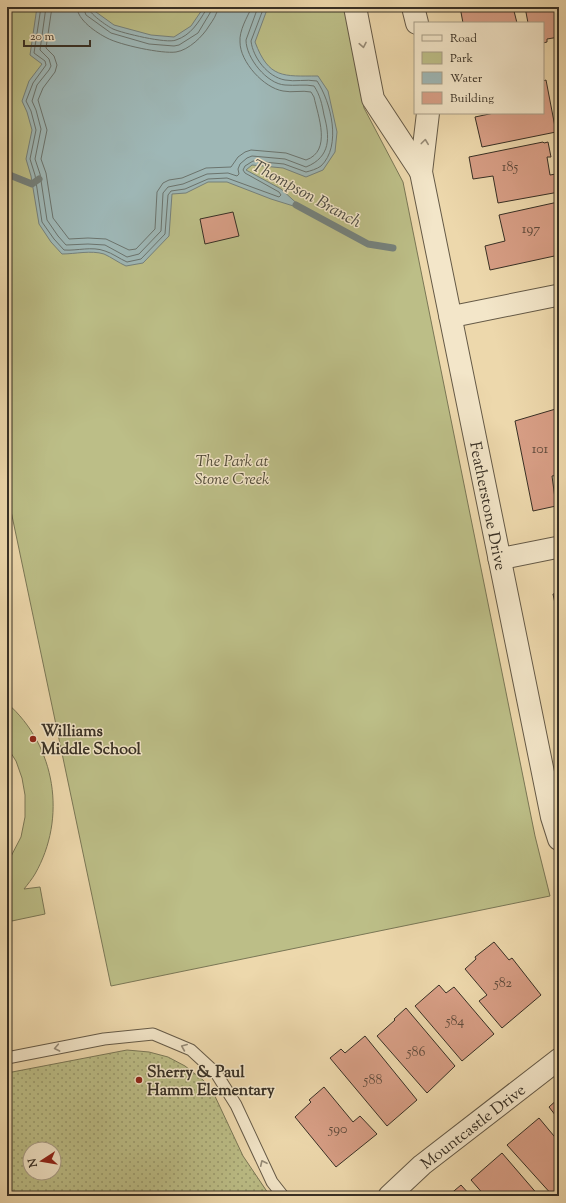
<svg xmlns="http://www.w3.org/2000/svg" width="566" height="1203" font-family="'Sorts Mill Goudy',serif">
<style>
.grass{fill:url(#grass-dots);stroke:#7a7756;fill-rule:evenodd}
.park{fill:#bcbe87;stroke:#7a7756}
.water{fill:#9eb7b6;stroke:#75817c}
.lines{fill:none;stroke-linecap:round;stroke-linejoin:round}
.shore{stroke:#6b746e;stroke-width:1}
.stream{stroke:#75817c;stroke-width:7}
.building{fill:#d79e85;stroke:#383025}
.service-casing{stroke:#655a47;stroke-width:13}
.minor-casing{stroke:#655a47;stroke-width:23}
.tertiary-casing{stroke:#655a47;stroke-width:24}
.service{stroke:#f3e6c9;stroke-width:11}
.minor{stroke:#f3e6c9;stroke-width:21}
.tertiary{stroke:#f3e6c9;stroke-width:22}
.oneway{stroke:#968b77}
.poi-dot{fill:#8f2418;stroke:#f3e6c9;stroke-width:1.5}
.labels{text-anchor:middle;stroke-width:3;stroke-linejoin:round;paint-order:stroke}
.number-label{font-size:14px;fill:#604c3d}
.park-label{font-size:16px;font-style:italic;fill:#524c39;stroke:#f3e6c9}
.street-label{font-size:16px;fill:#383025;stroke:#f3e6c9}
.poi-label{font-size:16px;font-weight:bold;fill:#383025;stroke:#f3e6c9;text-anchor:start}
.water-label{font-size:17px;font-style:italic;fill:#4c4b42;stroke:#f3e6c9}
</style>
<defs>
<pattern id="grass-dots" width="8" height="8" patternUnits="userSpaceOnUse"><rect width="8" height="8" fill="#bcbe87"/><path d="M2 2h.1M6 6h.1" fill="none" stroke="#9a9b6e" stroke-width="1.8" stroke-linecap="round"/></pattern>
</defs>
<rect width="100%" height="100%" fill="#edd8ac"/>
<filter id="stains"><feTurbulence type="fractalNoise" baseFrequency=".005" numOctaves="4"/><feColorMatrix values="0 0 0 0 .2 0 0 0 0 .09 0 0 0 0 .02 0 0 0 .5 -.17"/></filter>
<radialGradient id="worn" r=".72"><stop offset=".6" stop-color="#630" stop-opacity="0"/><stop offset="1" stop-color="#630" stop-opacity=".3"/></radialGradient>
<!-- grass -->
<path class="grass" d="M127,1050L149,1052L168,1057L185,1066L203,1080L213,1092L243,1156L270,1196H7V1073ZM30,1149H54V1173H30Z"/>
<!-- park -->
<g class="park">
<polygon points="7,7 345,7 364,108 403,182 535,836 550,896 111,986 7,492"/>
<path d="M7,703C56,746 67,818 35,874C32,879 28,884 24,889L40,887L45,914L7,922V864L21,837L25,817V795L22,778L16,761L7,747Z"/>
</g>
<!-- water -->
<path class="water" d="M37,7H89L114,25L151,35L174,37L191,26L204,7H268L255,42C269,79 283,76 318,76L328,91L337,132L335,152L323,170L306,177L283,168L252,165L246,170L281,189L303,209L271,199L227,182H208L186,193L172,194L169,236L143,263L126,266C119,263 111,257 104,254C91,250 75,254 62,254L51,242L39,224L31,176L26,159L32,130L27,112L22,101L29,81L42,64L30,55Z"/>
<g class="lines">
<!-- shore -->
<g class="shore">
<path d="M41,7L34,53L45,61L46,65L33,83L26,101L31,111L36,130L30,159L35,175L42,222L54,239L64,250C77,251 92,246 105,251C112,253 120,259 127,262L141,259L165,234L168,195L171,191L185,189L208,179L227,178L279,197L281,195L279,192L245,173L243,170L245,166L253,161L284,164L306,172C310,171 317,169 321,166C342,146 331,102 317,81C306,79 295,82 285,80C268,77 253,58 251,41L264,7"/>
<path d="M46,7L40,50L49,59L51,66L49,70L37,85L32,101L36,110L41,129L35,159L40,174L47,220L58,236L66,245L88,244L105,245L127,257L139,254L161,231L163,193L168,187L183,184L207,174L228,173L237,176L239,174L238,169L240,164L247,158L252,156L285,159L306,167C331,157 330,137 324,115C322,104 320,95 314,86C305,84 295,86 285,85C267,84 246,58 246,40L258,7"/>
<path d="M52,7L46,48L54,56L57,65L55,72L43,88L38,100L47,130L41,159L46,173L53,218L69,239L88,238L106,239L129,250L136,249L155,229L157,192L163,183L169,180L182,178L206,168L231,167L238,157L245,152L251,150L286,153L306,160C332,151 318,116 314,97L311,92C302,90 292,93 283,91C264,88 240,62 240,42C239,31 247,17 252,7"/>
<path d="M77,7C77,20 97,33 107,38C120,45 162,54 176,52C189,50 203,36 209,26C213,20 217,15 218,7"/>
<polyline points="83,7 86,15 111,33 149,44 174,46 179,45 198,33 210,13 212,7"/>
<path d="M88,7C88,13 107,26 113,29C122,33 167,44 176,40C191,35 198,23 206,10L207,7"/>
</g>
<!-- stream -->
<g class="stream">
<polyline points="7,174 32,184 39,179"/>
<polyline points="296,205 368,244 393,248"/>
</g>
</g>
<!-- building -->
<g class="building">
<polygon points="460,7 513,7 517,23 463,23"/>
<polygon points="525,7 559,7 559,37 547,39 547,42 543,43 543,23 528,23"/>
<polygon points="546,80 556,132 482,147 475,117 494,113 543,113 543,81"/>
<polygon points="543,142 544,143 548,142 551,157 547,157 550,175 556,174 559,192 498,203 493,176 473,179 469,157"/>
<polygon points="558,202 559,255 490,270 485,246 505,241 499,215"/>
<polygon points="233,212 239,236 205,244 200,219"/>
<polygon points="559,408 559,475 552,476 556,506 533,511 515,421"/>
<polygon points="559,593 559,612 557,613 553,594"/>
<polygon points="494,942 509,960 512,958 541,995 502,1028 479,1001 487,995 465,969 476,959 475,957"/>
<polygon points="439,985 446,993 454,987 494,1034 462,1061 415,1006"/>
<polygon points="406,1008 455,1066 427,1093 377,1036 395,1020 394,1019"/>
<polygon points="365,1036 417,1100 387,1126 330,1058 341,1049 345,1053"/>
<polygon points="324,1087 353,1122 360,1116 377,1134 336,1167 295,1117 311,1102 309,1100"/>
<polygon points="559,1098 559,1120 549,1107"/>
<polygon points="539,1118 559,1142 559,1194 556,1196 553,1196 507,1145"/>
<polygon points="502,1153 539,1196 485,1196 471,1180"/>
<polygon points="461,1185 470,1195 473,1193 476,1196 448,1196"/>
</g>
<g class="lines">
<defs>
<polyline id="service" points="7,1058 104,1039 153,1034 191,1050 216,1073 236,1105 272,1182 283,1196"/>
<g id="minor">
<polyline points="450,317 559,295"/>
<polyline points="499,559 559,547"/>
<path id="s1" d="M389,1196L422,1165L559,1059"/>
</g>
<g id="tertiary">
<polyline points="355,7 373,99 421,172"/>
<polyline points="413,7 417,23"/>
<path id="s2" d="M428,113L421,172L552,817L559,839"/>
</g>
</defs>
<!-- service casing -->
<use href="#service" class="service-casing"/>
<!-- minor casing -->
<use href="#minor" class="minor-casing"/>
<!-- tertiary casing -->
<use href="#tertiary" class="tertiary-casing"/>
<!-- service -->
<use href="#service" class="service"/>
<!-- minor -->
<use href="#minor" class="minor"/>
<!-- tertiary -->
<use href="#tertiary" class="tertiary"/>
</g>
<!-- one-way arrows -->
<defs><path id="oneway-chevron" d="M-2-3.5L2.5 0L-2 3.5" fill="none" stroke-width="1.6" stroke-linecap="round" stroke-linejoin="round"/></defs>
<g class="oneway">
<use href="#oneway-chevron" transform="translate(363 45) rotate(79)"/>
<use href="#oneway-chevron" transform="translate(425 142) rotate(-83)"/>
<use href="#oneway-chevron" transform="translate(184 1047) rotate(-157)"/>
<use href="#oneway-chevron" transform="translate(57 1048) rotate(169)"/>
<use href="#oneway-chevron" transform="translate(263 1163) rotate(-115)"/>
</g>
<!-- markers -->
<g class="poi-dot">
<circle cx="33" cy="739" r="4"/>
<circle cx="139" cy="1080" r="4"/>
</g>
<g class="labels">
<!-- number labels -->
<g class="number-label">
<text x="510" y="171">185</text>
<text x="531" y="233">197</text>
<text x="540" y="453">101</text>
<text x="503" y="987">582</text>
<text x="455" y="1025">584</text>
<text x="416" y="1056">586</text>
<text x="373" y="1084">588</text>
<text x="338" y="1133">590</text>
</g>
<!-- park labels -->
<g class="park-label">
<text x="232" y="466">The Park at<tspan x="232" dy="18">Stone Creek</tspan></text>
</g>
<!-- street labels -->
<g class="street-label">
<text dy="6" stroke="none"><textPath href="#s2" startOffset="400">Featherstone Drive</textPath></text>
<text dy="6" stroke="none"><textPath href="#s1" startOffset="109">Mountcastle Drive</textPath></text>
</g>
<!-- poi labels -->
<g class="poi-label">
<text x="41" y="736">Williams<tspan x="41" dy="18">Middle School</tspan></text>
<text x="147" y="1077">Sherry &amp; Paul<tspan x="147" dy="18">Hamm Elementary</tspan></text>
</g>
<!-- water labels -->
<g class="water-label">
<text transform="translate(307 193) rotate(29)" y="6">Thompson Branch</text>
</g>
</g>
<!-- margin -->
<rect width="566" height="1203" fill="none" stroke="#edd8ac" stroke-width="24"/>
<rect x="8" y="8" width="550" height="1187" fill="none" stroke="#383025" stroke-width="2"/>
<rect x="12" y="12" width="542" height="1179" fill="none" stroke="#383025"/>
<!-- legend -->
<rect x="414" y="22" width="130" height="92" fill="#f3e6c9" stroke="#a89d87"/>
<rect x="422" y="35" width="20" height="6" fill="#f3e6c9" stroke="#a89d87"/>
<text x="450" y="42" font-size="12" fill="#383025">Road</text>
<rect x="422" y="52" width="20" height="12" fill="#bcbe87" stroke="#a89d87"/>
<text x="450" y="62" font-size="12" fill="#383025">Park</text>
<rect x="422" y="72" width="20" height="12" fill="#9eb7b6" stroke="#a89d87"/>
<text x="450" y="82" font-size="12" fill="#383025">Water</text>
<rect x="422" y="92" width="20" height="12" fill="#d79e85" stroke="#a89d87"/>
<text x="450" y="102" font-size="12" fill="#383025">Building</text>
<!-- north arrow -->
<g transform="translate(42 1161) rotate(258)"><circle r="19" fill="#f3e6c9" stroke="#a89d87"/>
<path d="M0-3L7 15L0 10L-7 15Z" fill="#8f2418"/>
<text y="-6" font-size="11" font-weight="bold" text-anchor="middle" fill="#383025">N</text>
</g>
<!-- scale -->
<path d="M24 40v6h66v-6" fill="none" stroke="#383025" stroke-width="2"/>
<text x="30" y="40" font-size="12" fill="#383025" stroke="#f3e6c9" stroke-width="3" paint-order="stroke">20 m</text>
<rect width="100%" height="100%" filter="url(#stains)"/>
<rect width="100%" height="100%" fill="url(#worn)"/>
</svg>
